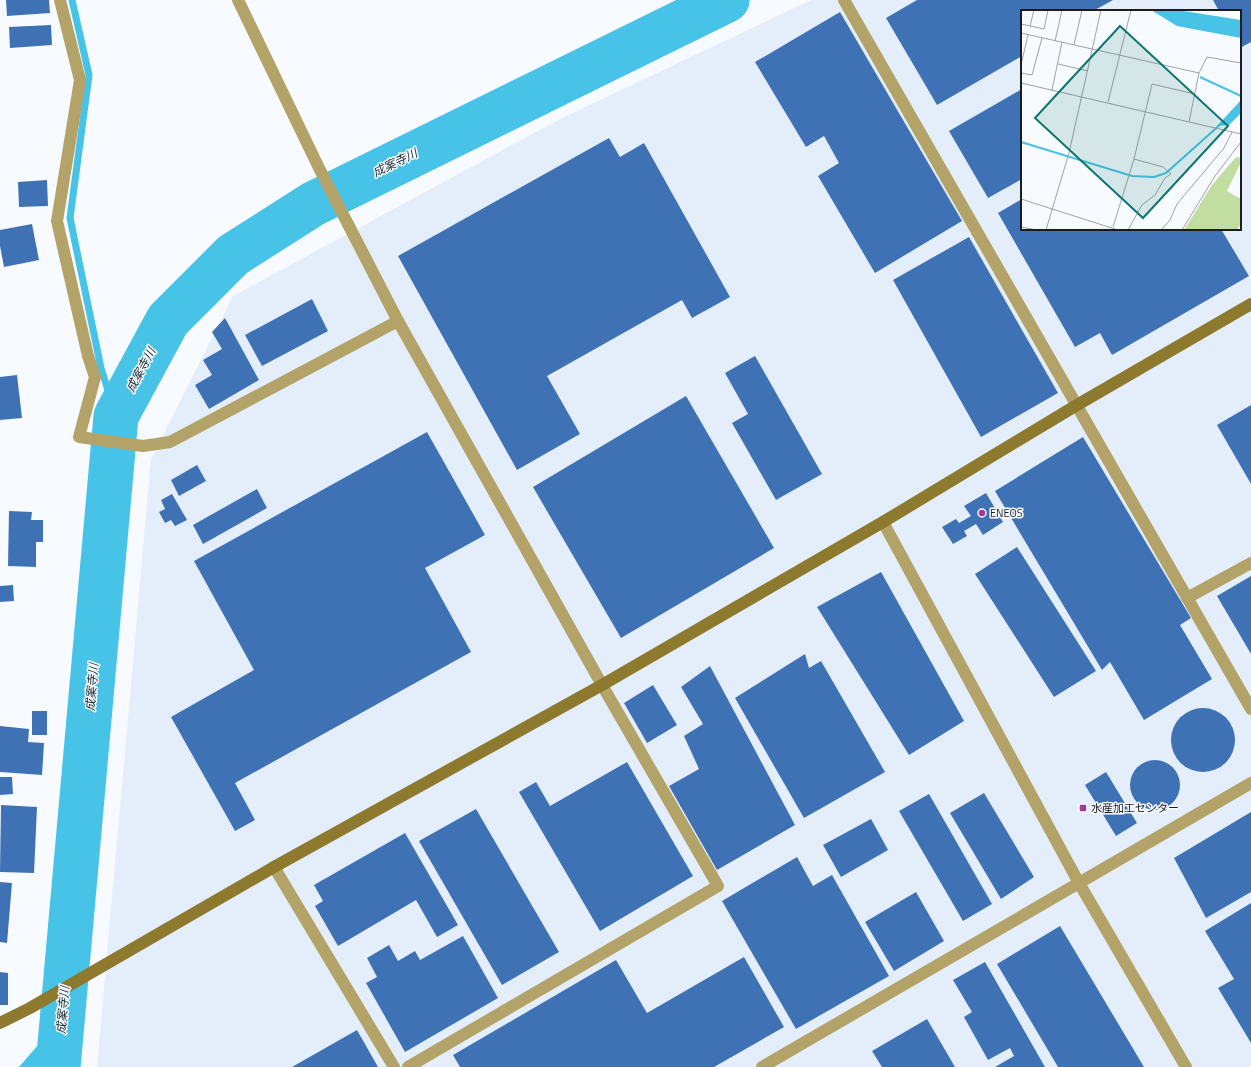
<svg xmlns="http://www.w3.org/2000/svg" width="1251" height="1067" font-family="'Titillium Web','Noto Sans JP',sans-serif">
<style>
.built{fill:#e4eefb;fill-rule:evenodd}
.water{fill:#46c3e7}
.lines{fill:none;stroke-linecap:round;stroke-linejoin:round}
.stream{stroke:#46c3e7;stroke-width:7}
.river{stroke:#46c3e7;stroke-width:45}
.building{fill:#3f72b5}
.street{stroke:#b3a368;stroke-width:12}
.secondary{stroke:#8d7a2e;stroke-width:12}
.poi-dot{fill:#9f3a9f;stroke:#f7fafe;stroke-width:1.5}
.labels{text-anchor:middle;stroke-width:3;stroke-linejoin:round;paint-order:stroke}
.poi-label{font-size:11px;fill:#1a1c1e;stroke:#f7fafe;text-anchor:start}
.water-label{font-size:12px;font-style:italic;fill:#182d34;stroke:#f7fafe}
.inset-river{fill:none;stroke:#46c3e7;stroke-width:2}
.inset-road{fill:none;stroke:#9fa1a4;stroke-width:1}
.view{fill:#0f766e;fill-opacity:0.15;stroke:#0f766e;stroke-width:2}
.inset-edge{fill:none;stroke:#1a1c1e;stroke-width:2}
</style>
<rect width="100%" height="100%" fill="#f7fafe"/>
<!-- built -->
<path class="built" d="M811,0H1251V1067H97L151,459L233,296L560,119ZM1022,11H1240V229H1022Z"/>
<!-- water -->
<polygon class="water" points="71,1007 72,1067 19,1067"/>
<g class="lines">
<!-- stream -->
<polyline class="stream" points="72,0 89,75 70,218 101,368 116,416"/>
<!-- river -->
<polyline class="river" points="58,1067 116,416 168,320 233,255 313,204 727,0"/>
</g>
<!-- building -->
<g class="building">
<polygon points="6,0 49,0 50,13 7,16"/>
<polygon points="917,0 1113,0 1093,11 1022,11 1022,56 937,105 886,18"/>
<polygon points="1213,0 1251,0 1251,42 1240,48 1240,11 1219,11"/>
<polygon points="840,12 962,221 875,273 818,176 839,163 824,136 806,147 755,62"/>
<polygon points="51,25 52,45 10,48 9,27"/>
<polygon points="1022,89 1022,179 988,198 949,131"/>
<polygon points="609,138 620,157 644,143 730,297 692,318 682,300 547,376 580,434 517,470 398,256"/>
<polygon points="47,180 48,206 19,207 18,182"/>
<polygon points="1022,199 1022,229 1221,229 1249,276 1112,355 1100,333 1075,347 998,213"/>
<polygon points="32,224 39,260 4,267 0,246 0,230"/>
<polygon points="969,237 1058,393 981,437 893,280"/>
<polygon points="312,299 328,331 262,366 245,335"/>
<polygon points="225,318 259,380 209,409 195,385 212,375 203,360 222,349 212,332"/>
<polygon points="755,356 822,474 776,500 732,423 748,414 725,373"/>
<polygon points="17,375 22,418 0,420 0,377"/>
<polygon points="686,396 774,548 621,638 533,487"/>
<polygon points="1251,405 1251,484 1217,425"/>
<polygon points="427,432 485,535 425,568 471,652 235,783 255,820 235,831 171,717 254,670 194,561"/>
<polygon points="1083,437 1191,618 1180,625 1212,679 1144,720 1110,662 1102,670 995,491"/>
<polygon points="197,465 206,481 179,496 171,480"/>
<polygon points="257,489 267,508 203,544 193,525"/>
<polygon points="986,493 1003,522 983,535 976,524 964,531 967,536 953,544 942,527 956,519 959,523 971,516 964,506"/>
<polygon points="172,494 187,520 175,526 171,520 165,523 159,512 165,509 161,500"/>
<polygon points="9,511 32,512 31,520 43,520 43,542 36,542 36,567 8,566"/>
<polygon points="1017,547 1096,671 1054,697 975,574"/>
<polygon points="881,572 964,721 909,755 817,607"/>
<polygon points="1251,576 1251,654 1217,596"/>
<polygon points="13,585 14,601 0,602 0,586"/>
<polygon points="805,654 809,668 821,661 885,772 804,818 735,698"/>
<polygon points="710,666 795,825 717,870 669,786 699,769 684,736 703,724 681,687"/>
<polygon points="653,685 677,725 647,743 624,703"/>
<circle cx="1203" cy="740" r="32"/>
<rect x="32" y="711" width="15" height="24"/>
<polygon points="0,726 29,729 28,742 44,743 42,775 0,772"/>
<circle cx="1155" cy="785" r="25"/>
<polygon points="627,762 693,876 600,931 519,792 536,782 550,806"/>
<polygon points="1106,772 1137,823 1116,836 1085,785"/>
<polygon points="0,777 12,777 13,794 0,795"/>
<polygon points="984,793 1034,877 1001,899 950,813"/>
<polygon points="929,794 992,904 963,921 899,811"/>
<polygon points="1,805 37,807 34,873 0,872"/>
<polygon points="476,809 559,952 502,985 419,841"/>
<polygon points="1251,812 1251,892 1206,918 1174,858"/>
<polygon points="871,819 888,850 841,877 823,845"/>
<polygon points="405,833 458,925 437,937 416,900 338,946 315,906 323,901 314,885"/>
<polygon points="797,857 813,886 832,875 889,976 796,1029 722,901"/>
<polygon points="0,882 12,883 7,943 0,942"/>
<polygon points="916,892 944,941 894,971 865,922"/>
<polygon points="1251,903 1251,1043 1218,988 1234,979 1205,931"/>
<polygon points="1060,926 1144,1067 1058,1067 997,964"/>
<polygon points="463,936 498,998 405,1052 366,983 377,977 367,958 389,945 398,961 415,951 420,960"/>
<polygon points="744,957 784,1027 714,1067 460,1067 453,1055 616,960 647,1013"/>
<polygon points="985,962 1045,1067 995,1067 1014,1056 1010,1048 988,1060 964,1017 972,1012 953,980"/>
<polygon points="0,972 8,973 8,1005 0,1005"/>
<polygon points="927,1019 955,1067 882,1067 872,1051"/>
<polygon points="357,1030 378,1067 292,1067"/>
</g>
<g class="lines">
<!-- street -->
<g class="street">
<polyline points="60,0 80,80 57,221 88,356 95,377 79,437 143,446 170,442 398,321"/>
<polyline points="238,0 319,168 398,321 602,685 718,886 408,1067"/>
<polyline points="844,0 1251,709"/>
<polyline points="883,522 1079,883 1186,1067"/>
<polyline points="1187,598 1251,563"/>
<polyline points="274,867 394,1067"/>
<polyline points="762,1067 1251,783"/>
</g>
<!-- secondary -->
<polyline class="secondary" points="0,1023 30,1008 274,867 602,685 883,522 1077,405 1251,304"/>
</g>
<!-- markers -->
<g class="poi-dot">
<circle cx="982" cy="513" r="4"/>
<rect x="1079" y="804" width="8" height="8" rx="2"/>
</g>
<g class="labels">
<!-- poi labels -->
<g class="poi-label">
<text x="990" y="517">ENEOS</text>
<text x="1091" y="812">水産加工センター</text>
</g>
<!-- water labels -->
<g class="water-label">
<text transform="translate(395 163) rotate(-26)" y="4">成案寺川</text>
<text transform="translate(141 370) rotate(-62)" y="4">成案寺川</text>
<text transform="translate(92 687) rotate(-85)" y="4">成案寺川</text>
<text transform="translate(63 1010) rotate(-85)" y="4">成案寺川</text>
</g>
</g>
<!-- overview -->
<g transform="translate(1021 10)">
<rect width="220" height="220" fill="#f7fafe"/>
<path d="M215,147L220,148V152L206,181L220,189V214L216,220H163L191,175Z" fill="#c1dda0"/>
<path d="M130,0H156L220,10V28L156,16ZM220,90V103L208,115L196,116Z" fill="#46c3e7"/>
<path class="inset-river" d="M179,67L220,86M0,132L111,166L133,167L145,163L202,112"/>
<path class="inset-road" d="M0,14L23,19L27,0M9,16L13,0M0,23L178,63M34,31L41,0M53,35L61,0M37,54L67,61M0,55L7,25M0,63L11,65L21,28M0,73L220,124M31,80L41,32M87,92L110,0M168,112L178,63L186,47L220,53M0,189L97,220M0,217L16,220M92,217L113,149L131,74L174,84M25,220L48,143L80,0M107,220L121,195L134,185L144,168L150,164L142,157L113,149M140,220L149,210L156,194L203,138L211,122M161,220L194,166L220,132"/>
<path class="view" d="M99,16L207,116L122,208L14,108Z"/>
<rect width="220" height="220" class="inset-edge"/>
</g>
</svg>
